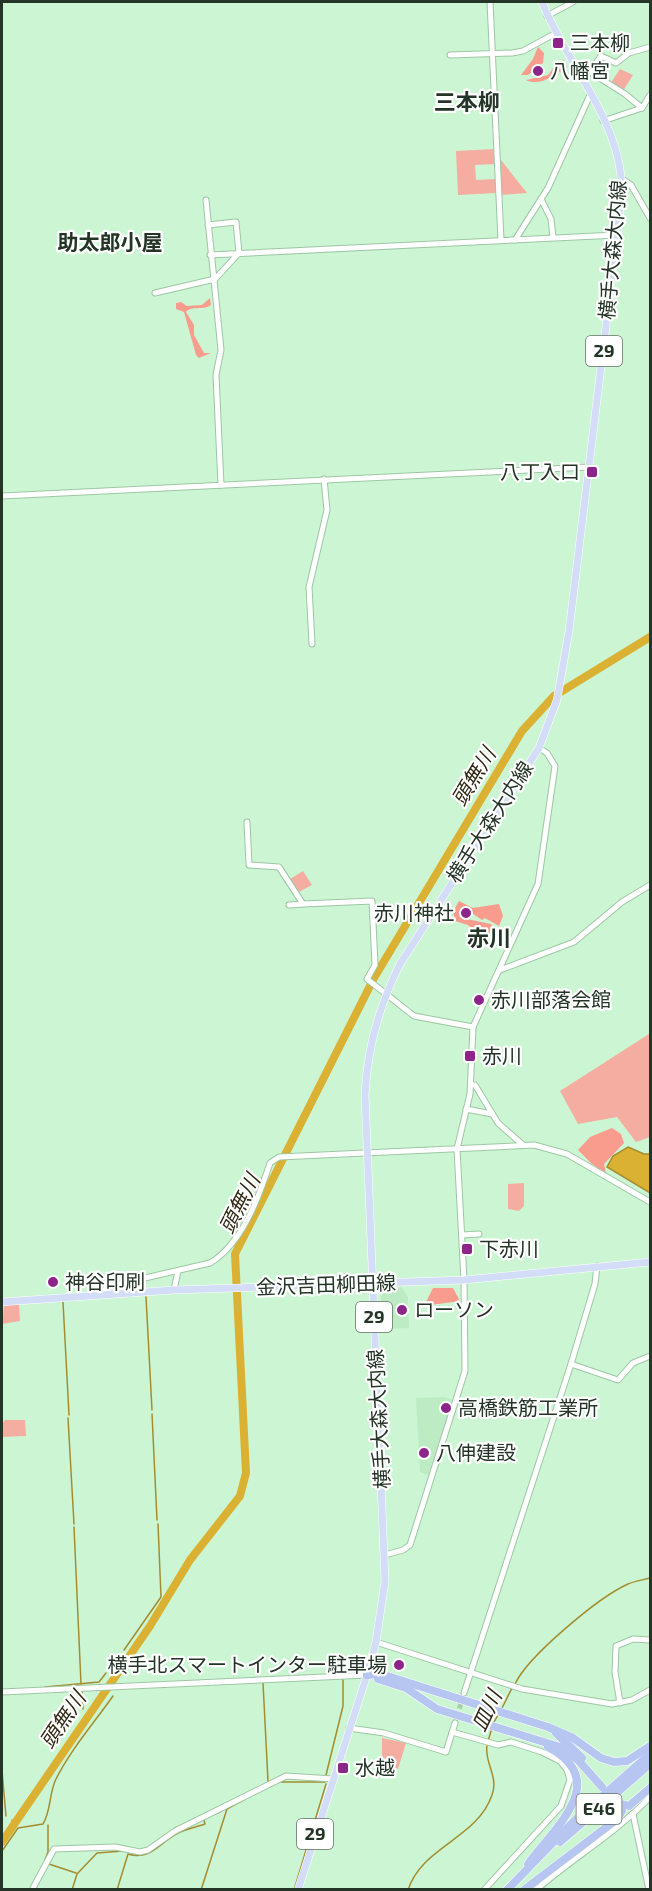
<svg xmlns="http://www.w3.org/2000/svg" width="652" height="1891" font-family="'Exo 2','Noto Sans JP',sans-serif">
<style>
.built{fill:#bcebc4}
.green{fill:#f6ada1}
.forest{fill:#f99b8d}
.water{fill:#dbb133;stroke:#a48c2f;stroke-width:1.5}
.lines{fill:none;stroke-linecap:round;stroke-linejoin:round}
.stream{stroke:#a48c2f;stroke-width:1.5}
.river{stroke:#dbb133;stroke-width:8}
.minor-tunnel{stroke:#aacfb0;stroke-width:5;stroke-dasharray:5 2.5;stroke-linecap:butt}
.minor-casing{stroke:#9ec6a5;stroke-width:7}
.major-casing{stroke:#fff;stroke-width:8}
.highway-casing{stroke:#fff;stroke-width:9}
.minor{stroke:#fff;stroke-width:5}
.major{stroke:#d4ddf7;stroke-width:7}
.highway{stroke:#b7c6f1;stroke-width:8}
.poi-dot{fill:#8d2489;stroke:#fff;stroke-width:2}
.labels{text-anchor:middle;stroke-width:4.5;stroke-linejoin:round;paint-order:stroke}
.shield{fill:#fff;stroke:#667167;stroke-width:1.5}
.shield-label{font-size:18px;font-weight:bold;fill:#243426}
.poi-label{font-size:20px;fill:#243426;stroke:#fff;text-anchor:start}
.street-label{font-size:20px;fill:#243426;stroke:#fff}
.neighbourhood-label{font-size:21px;font-weight:bold;fill:#243426;stroke:#fff}
.water-label{font-size:21px;font-style:italic;fill:#322a16;stroke:#fff}
.quarter-label{font-size:22px;font-weight:bold;fill:#243426;stroke:#fff}
</style>
<rect width="100%" height="100%" fill="#ccf6d3"/>
<!-- built -->
<g class="built">
<polygon points="401,1287 408,1297 409,1328 383,1329 381,1296 388,1289"/>
<polygon points="445,1397 453,1400 428,1475 420,1472 416,1398"/>
</g>
<!-- green -->
<g class="green">
<polygon points="620,69 633,75 623,91 610,84"/>
<polygon points="495,149 495,164 475,165 476,180 496,179 496,193 458,195 456,151"/>
<polygon points="499,159 501,160 527,193 501,195"/>
<polygon points="303,871 312,885 299,892 290,879"/>
<polygon points="649,1034 650,1137 636,1142 617,1117 578,1124 560,1091"/>
<polygon points="524,1183 524,1206 519,1211 508,1209 508,1184"/>
<polygon points="19,1304 20,1321 2,1324 4,1305"/>
<polygon points="5,1420 25,1420 26,1436 2,1437 2,1424"/>
<polygon points="382,1738 406,1743 398,1769 382,1763"/>
</g>
<!-- forest -->
<g class="forest">
<polygon points="538,47 544,53 543,63 528,75 521,75 533,59"/>
<path d="M564,60L567,67C556,75 539,87 526,80L548,75L557,63Z"/>
<path d="M210,298L211,305C202,311 192,305 186,312L194,325V335L204,353H211L199,358L196,355L184,312L176,309V303L181,302L187,306L202,305Z"/>
<polygon points="459,901 473,908 499,904 503,916 499,926 485,918 482,920 466,909 461,910 467,919 491,924 495,932 483,939 468,925 455,921 453,912"/>
<polygon points="612,1128 621,1134 624,1143 604,1164 606,1173 592,1164 578,1150 590,1137"/>
<polygon points="433,1288 453,1288 460,1301 431,1305 426,1302"/>
</g>
<!-- water -->
<polygon class="water" points="628,1147 644,1154 650,1154 650,1193 607,1167 613,1156"/>
<g class="lines">
<!-- stream -->
<g class="stream">
<polyline points="146,1297 152,1410"/>
<polyline points="63,1302 69,1415"/>
<polyline points="152,1414 157,1520"/>
<polyline points="68,1418 74,1524"/>
<polyline points="74,1527 81,1684"/>
<polyline points="124,1650 161,1597 158,1524"/>
<polyline points="263,1683 268,1781"/>
<path d="M515,1684C528,1656 599,1597 628,1584C635,1581 643,1580 650,1578"/>
<polyline points="45,1687 99,1682 106,1673"/>
<polyline points="82,1691 83,1709"/>
<polyline points="502,1708 512,1688"/>
<polyline points="493,1724 498,1715"/>
<polyline points="488,1741 492,1728"/>
<polyline points="2,1771 6,1816"/>
<polyline points="326,1775 343,1706 343,1680"/>
<polyline points="281,1782 325,1782"/>
<polyline points="212,1815 220,1812"/>
<polyline points="12,1820 15,1822"/>
<path d="M2,1851L18,1828L43,1824C51,1811 49,1793 56,1779C71,1749 94,1723 113,1696"/>
<polyline points="45,1860 48,1852 48,1825"/>
<polyline points="49,1864 76,1873"/>
<polyline points="72,1890 77,1874 97,1853 123,1851"/>
<path d="M117,1890L128,1854C151,1861 160,1842 178,1833C187,1829 196,1827 205,1824L204,1820"/>
<polyline points="201,1890 227,1809 245,1799"/>
<polyline points="294,1890 326,1784"/>
<path d="M408,1890C422,1846 477,1839 492,1795C499,1777 484,1762 487,1746"/>
</g>
<!-- river -->
<polyline class="river" points="2,1842 150,1626 190,1560 240,1496 246,1473 235,1254 374,978 522,731 554,696 650,637"/>
<!-- minor-tunnel -->
<polyline class="minor-tunnel" points="455,1723 464,1693"/>
<defs>
<g id="minor">
<polyline points="490,2 501,240"/>
<polyline points="547,16 573,2"/>
<polyline points="450,55 512,53 523,51 556,33"/>
<polyline points="590,72 625,94 642,108"/>
<polyline points="581,79 590,72 601,56 616,63 629,53 650,47"/>
<polyline points="603,121 642,108 650,95"/>
<polyline points="621,178 631,185 650,218"/>
<polyline points="541,199 551,219 553,237"/>
<polyline points="206,200 221,350 216,375 221,485"/>
<polyline points="515,240 548,188 590,95"/>
<polyline points="210,255 617,235"/>
<polyline points="155,293 215,279 239,253 236,222 208,225"/>
<polyline points="2,496 590,467"/>
<polyline points="312,644 309,587 327,510 324,479"/>
<polyline points="247,822 249,865 279,867 303,904 372,901 375,965 367,979 414,1016 473,1027"/>
<polyline points="289,905 303,904"/>
<polyline points="500,970 574,942 622,902 650,885"/>
<polyline points="471,1085 475,1085 498,1123 523,1145"/>
<polyline points="466,1109 492,1114"/>
<polyline points="462,1235 479,1234"/>
<polyline points="174,1290 178,1271"/>
<path d="M104,1295L106,1287L210,1263C242,1244 259,1197 270,1163L279,1157L534,1145L567,1154L650,1202"/>
<polyline points="571,1364 618,1380 633,1363 650,1356"/>
<polyline points="385,1555 403,1550 410,1545 465,1371 464,1280 457,1149 470,1094 473,1027 538,884 555,766 547,753 539,748"/>
<polyline points="376,1642 522,1689 612,1704 632,1700 650,1690"/>
<polyline points="2,1692 367,1675"/>
<polyline points="464,1693 571,1364 595,1284 597,1266"/>
<polyline points="620,1703 615,1672 616,1646 633,1639 650,1640"/>
<polyline points="349,1728 384,1733 446,1752 455,1723"/>
<polyline points="452,1732 498,1745 511,1742 542,1752 560,1761 567,1770 570,1780 561,1806 484,1890"/>
<polyline points="633,1814 649,1890"/>
<polyline points="32,1890 54,1849 115,1847 140,1852 148,1850 175,1831 286,1776 333,1779"/>
<path d="M536,1890C574,1857 616,1833 650,1797"/>
</g>
<g id="major">
<polyline points="2,1302 174,1290 464,1280 650,1262"/>
<path d="M298,1890L367,1675L376,1642L385,1581L365,1095C367,1048 379,1006 400,964L539,748L557,700L569,631L617,235C619,216 623,196 621,176C614,113 565,60 542,2"/>
</g>
<g id="highway">
<polyline points="367,1675 381,1674 548,1727 573,1738 601,1758 614,1762 627,1761 650,1746"/>
<polyline points="378,1679 406,1688 437,1709 560,1747 578,1760 602,1787"/>
<polyline points="556,1733 582,1758"/>
<polyline points="618,1803 629,1806 650,1788"/>
<polyline points="560,1842 650,1764"/>
<path d="M528,1864C555,1827 612,1781 548,1747"/>
<polyline points="507,1890 572,1823 650,1754"/>
<polyline points="524,1890 616,1820 622,1811 618,1799"/>
</g>
</defs>
<!-- minor casing -->
<use href="#minor" class="minor-casing"/>
<!-- major casing -->
<use href="#major" class="major-casing"/>
<!-- highway casing -->
<use href="#highway" class="highway-casing"/>
<!-- minor -->
<use href="#minor" class="minor"/>
<!-- major -->
<use href="#major" class="major"/>
<!-- highway -->
<use href="#highway" class="highway"/>
</g>
<!-- markers -->
<g class="poi-dot">
<rect x="552" y="37" width="12" height="12" rx="3"/>
<circle cx="538" cy="71" r="6"/>
<rect x="586" y="466" width="12" height="12" rx="3"/>
<circle cx="466" cy="913" r="6"/>
<circle cx="479" cy="1000" r="6"/>
<rect x="464" y="1050" width="12" height="12" rx="3"/>
<rect x="461" y="1243" width="12" height="12" rx="3"/>
<circle cx="53" cy="1282" r="6"/>
<circle cx="402" cy="1310" r="6"/>
<circle cx="446" cy="1408" r="6"/>
<circle cx="424" cy="1453" r="6"/>
<circle cx="399" cy="1665" r="6"/>
<rect x="337" y="1762" width="12" height="12" rx="3"/>
</g>
<g class="labels">
<!-- shield labels -->
<g class="shield">
<rect x="586" y="336" width="36" height="30" rx="4.5"/>
<rect x="356" y="1302" width="36" height="30" rx="4.5"/>
<rect x="576.5" y="1794" width="45" height="30" rx="4.5"/>
<rect x="297" y="1819" width="36" height="30" rx="4.5"/>
</g>
<g class="shield-label">
<text x="604" y="357">29</text>
<text x="374" y="1323">29</text>
<text x="599" y="1815">E46</text>
<text x="315" y="1840">29</text>
</g>
<!-- poi labels -->
<g class="poi-label">
<text x="570" y="50">三本柳</text>
<text x="550" y="78">八幡宮</text>
<text x="580" y="479" text-anchor="end">八丁入口</text>
<text x="454" y="920" text-anchor="end">赤川神社</text>
<text x="491" y="1007">赤川部落会館</text>
<text x="482" y="1063">赤川</text>
<text x="479" y="1256">下赤川</text>
<text x="65" y="1289">神谷印刷</text>
<text x="414" y="1317">ローソン</text>
<text x="458" y="1415">高橋鉄筋工業所</text>
<text x="436" y="1460">八伸建設</text>
<text x="387" y="1672" text-anchor="end">横手北スマートインター駐車場</text>
<text x="355" y="1775">水越</text>
</g>
<!-- street labels -->
<g class="street-label">
<text transform="translate(613 250) rotate(-85)" y="7">横手大森大内線</text>
<text transform="translate(490 822) rotate(-57)" y="7">横手大森大内線</text>
<text transform="translate(326 1285) rotate(-2)" y="7">金沢吉田柳田線</text>
<text transform="translate(379 1419) rotate(-93)" y="7">横手大森大内線</text>
</g>
<!-- neighbourhood labels -->
<g class="neighbourhood-label">
<text x="110" y="250">助太郎小屋</text>
</g>
<!-- water labels -->
<g class="water-label">
<text transform="translate(474 777) rotate(-59)" y="7">頭無川</text>
<text transform="translate(240 1204) rotate(-63)" y="7">頭無川</text>
<text transform="translate(487 1711) rotate(-65)" y="7">皿川</text>
<text transform="translate(63 1720) rotate(-56)" y="7">頭無川</text>
</g>
<!-- quarter labels -->
<g class="quarter-label">
<text x="467" y="110">三本柳</text>
<text x="489" y="946">赤川</text>
</g>
</g>
<!-- border -->
<rect width="652" height="1891" fill="none" stroke="#243426" stroke-width="6"/>
</svg>
